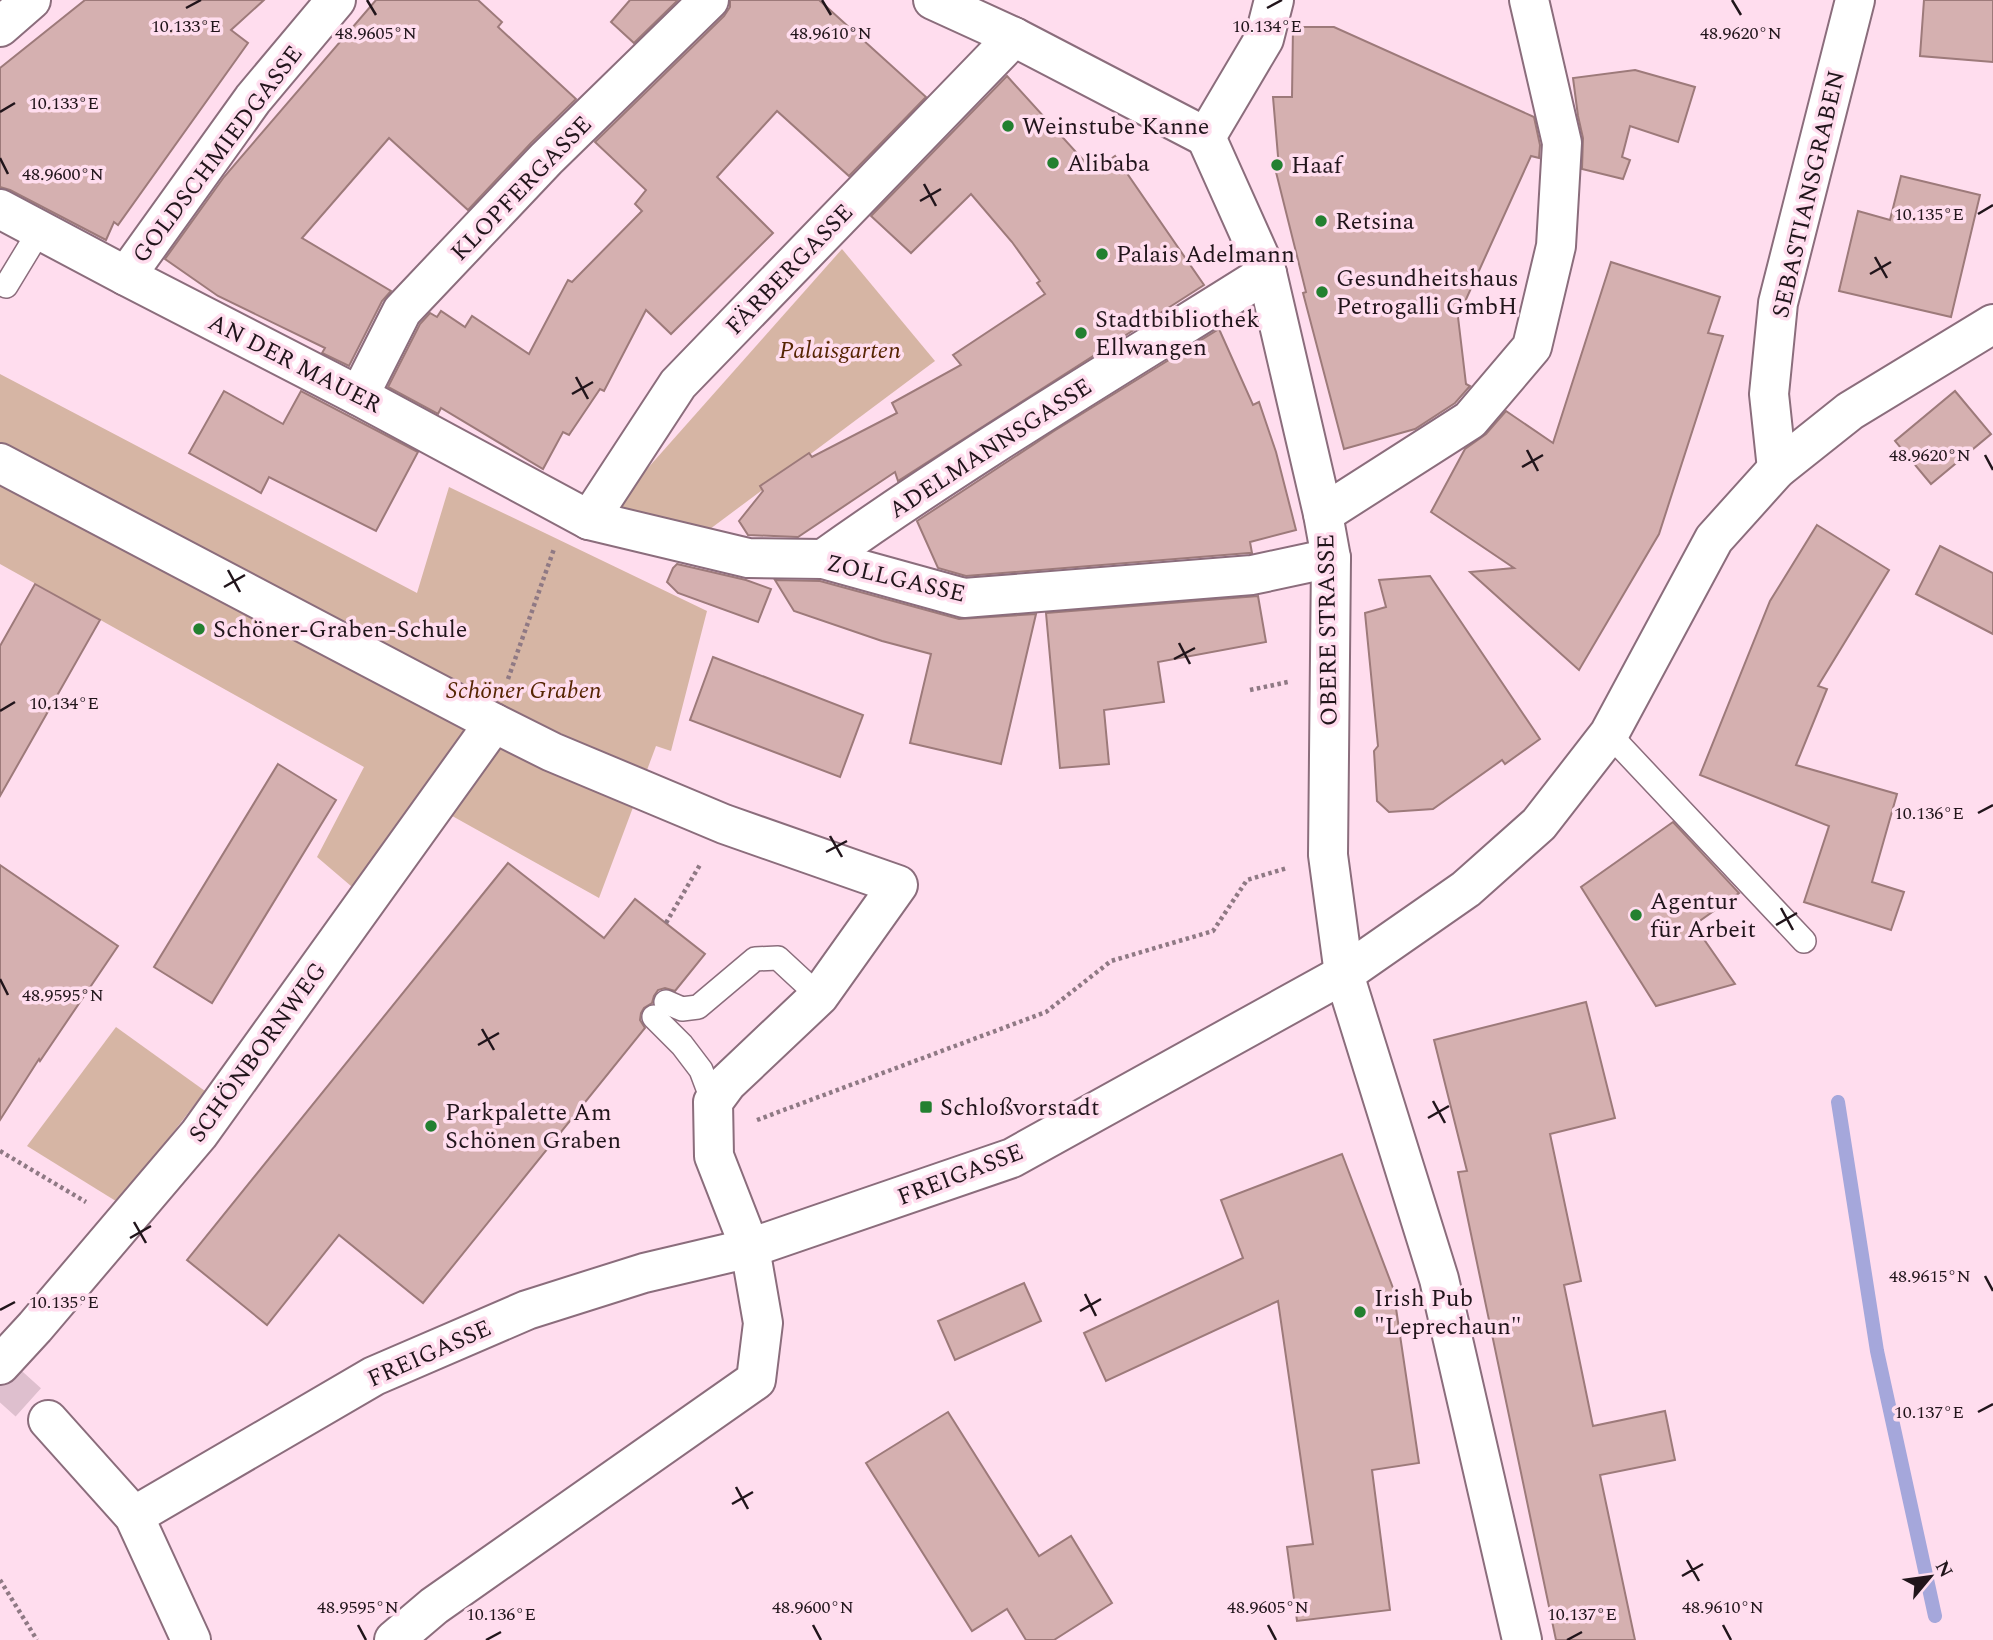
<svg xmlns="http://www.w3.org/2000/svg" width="1993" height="1640" font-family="Spectral,serif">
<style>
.green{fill:#d6b5a4}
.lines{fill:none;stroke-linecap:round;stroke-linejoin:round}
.stream{stroke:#a5a7db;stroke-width:14}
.building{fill:#d5b0b0;stroke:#9d7a7a;stroke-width:2}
.secondary-tunnel{stroke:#debfce;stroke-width:38;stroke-dasharray:38 19;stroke-linecap:butt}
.lane-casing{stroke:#8b6d7c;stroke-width:26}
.street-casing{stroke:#8b6d7c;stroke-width:42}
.secondary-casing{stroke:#8b6d7c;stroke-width:42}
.path{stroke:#8f7984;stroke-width:4.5;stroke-dasharray:3.5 3.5;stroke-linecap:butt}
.lane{stroke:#fff;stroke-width:23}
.street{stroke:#fff;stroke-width:38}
.secondary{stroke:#fff;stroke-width:38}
.ticks{fill:none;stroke:#21151b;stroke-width:2.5}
.poi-dot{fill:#238030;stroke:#fde;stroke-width:2.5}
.labels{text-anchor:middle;stroke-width:7;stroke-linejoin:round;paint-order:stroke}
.poi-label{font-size:24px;fill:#21151b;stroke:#fde;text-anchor:start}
.street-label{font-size:24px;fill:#21151b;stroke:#fde}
.park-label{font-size:24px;font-style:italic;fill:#562503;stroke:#fde}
.ticks-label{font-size:18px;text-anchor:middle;fill:#21151b;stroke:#fde;stroke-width:7;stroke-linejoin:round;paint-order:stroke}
</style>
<rect width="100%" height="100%" fill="#fde"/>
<!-- green -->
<g class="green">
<polygon points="842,249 935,361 706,532 608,513"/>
<polygon points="0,374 417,593 449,487 707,611 671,751 656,746 599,898 420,798 358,892 317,857 364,767 0,564"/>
<polygon points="116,1027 205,1091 119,1203 27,1146"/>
</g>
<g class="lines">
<!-- stream -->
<polyline class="stream" points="1838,1102 1877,1351 1935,1616"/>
</g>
<!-- building -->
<g class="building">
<polygon points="85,0 264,0 231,30 248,43 118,225 114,222 106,240 10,190 0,187 0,68"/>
<polygon points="376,0 478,0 502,22 498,27 576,99 531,143 468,210 389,138 302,238 391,291 382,301 349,366 322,353 325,348 218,296 165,259 224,177"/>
<polygon points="630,0 678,0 634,43 611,22"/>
<polygon points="730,0 819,0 926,97 849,176 777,111 717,177 773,233 671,334 646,310 604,391 600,389 569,435 563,432 543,469 441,408 438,414 388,387 420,324 430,313 437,317 441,311 465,327 472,316 529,354 568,280 572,282 642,211 635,204 646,190 595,142 724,16 730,7"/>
<polygon points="1924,0 1993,0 1993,62 1920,56"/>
<polygon points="1293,27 1334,27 1534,117 1540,145 1539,158 1531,156 1458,317 1466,384 1470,386 1455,403 1415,429 1344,449 1303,293 1306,292 1275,168 1279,168 1273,97 1292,97"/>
<polygon points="1635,70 1695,87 1678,142 1630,126 1622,157 1630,160 1623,179 1582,169 1583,138 1578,116 1573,78"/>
<polygon points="1007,76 1094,172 1115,156 1204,285 898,481 895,472 798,537 748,535 739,521 763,491 760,486 809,453 812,457 897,413 892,403 961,365 953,355 1045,294 1037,283 1040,281 1012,242 971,194 911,253 871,216"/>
<polygon points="1901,176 1980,195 1951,317 1839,291 1858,211 1890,220"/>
<polygon points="1611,262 1720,297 1708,333 1723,336 1659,534 1579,670 1470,572 1514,568 1431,512 1465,449 1486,434 1506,411 1553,443"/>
<polygon points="1219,329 1253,405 1259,402 1276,452 1296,530 1250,542 1252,553 1249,553 966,576 938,568 917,521 1054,431"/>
<polygon points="224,391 283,424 301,391 418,452 376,531 269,477 261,493 189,453"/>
<polygon points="1955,391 1991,434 1931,484 1895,441"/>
<polygon points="1817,525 1889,570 1818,686 1827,689 1796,765 1897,794 1872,882 1904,892 1891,930 1804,902 1829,826 1700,775 1770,601"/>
<polygon points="1940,546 1993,573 1993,634 1916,594"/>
<polygon points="677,564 746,580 771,589 758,622 678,593 667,582 673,568"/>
<polygon points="1430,576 1540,739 1505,764 1502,760 1433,809 1389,812 1377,801 1374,751 1378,746 1365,613 1386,607 1379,580"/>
<polygon points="775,580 820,581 959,619 1036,614 1001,764 910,743 931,654 882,641 794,611"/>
<polygon points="35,584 100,620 0,796 0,646"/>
<polygon points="1258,596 1266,642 1158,662 1164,702 1104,710 1109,764 1060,768 1046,613"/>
<polygon points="713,657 863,715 840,777 690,720"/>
<polygon points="278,764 336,800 212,1003 154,967"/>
<polygon points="1673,822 1739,893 1694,925 1735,984 1656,1006 1581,887"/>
<polygon points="508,863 604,938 635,899 705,954 675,991 665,988 658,990 654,996 652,1003 644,1008 641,1013 640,1020 645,1028 423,1303 339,1235 267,1325 187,1260"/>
<polygon points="0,865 118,946 40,1061 39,1059 0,1120"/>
<polygon points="1586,1002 1615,1118 1550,1134 1581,1281 1564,1285 1593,1426 1665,1411 1675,1460 1600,1475 1635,1640 1556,1640 1458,1172 1467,1171 1434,1040"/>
<polygon points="1342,1154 1393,1288 1419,1463 1372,1470 1390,1610 1297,1621 1287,1547 1313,1544 1278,1301 1106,1381 1084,1333 1243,1258 1221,1200"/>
<polygon points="1024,1283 1041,1321 955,1360 938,1321"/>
<polygon points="948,1412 1039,1556 1071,1536 1112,1603 1054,1640 1026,1640 1007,1609 972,1631 866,1463"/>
</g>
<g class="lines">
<!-- secondary-tunnel -->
<polyline class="secondary-tunnel" points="0,1377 48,1420"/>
<defs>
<g id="lane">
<polyline points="6,286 40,230"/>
<polyline points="1609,734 1804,941"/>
<polyline points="666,1002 682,1009 698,1007 755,959 778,958 819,996"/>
<polyline points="654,1017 682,1045 701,1070 713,1102"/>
</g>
<g id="street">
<polyline points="933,0 1014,37 1206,137"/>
<polyline points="0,27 31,0"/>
<polyline points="1206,137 1267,273 1323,514 1331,558 1328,855 1344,974 1439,1279 1522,1640"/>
<polyline points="1206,137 1264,39 1274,0"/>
<polyline points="0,209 126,276 359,396 589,520 748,558 823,559 964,598 1252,575 1331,558"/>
<polyline points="126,276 253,99 336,0"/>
<polyline points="359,396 402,311 546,159 709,0"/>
<polyline points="0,463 494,723 552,752 724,824 898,885 819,996 727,1083 713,1102 714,1156 750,1248 763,1323 756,1380 434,1606 394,1640"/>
<polyline points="1323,514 1470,420 1532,347 1556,246 1562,143 1529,0"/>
<polyline points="589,520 678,384 1014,37"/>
<path d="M823,559C966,457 1118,367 1267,273"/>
<polyline points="0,1365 35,1327 199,1134 494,723"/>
</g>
<g id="secondary">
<polyline points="1777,469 1769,394 1778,303 1855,0"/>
<polyline points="48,1420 134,1516 191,1640"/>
<polyline points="134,1516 374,1376 527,1310 644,1273 750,1248 1012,1158 1344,974 1466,889 1539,824 1609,734 1714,539 1777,469 1850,411 1993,324"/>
</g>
</defs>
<!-- lane casing -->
<use href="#lane" class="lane-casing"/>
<!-- street casing -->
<use href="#street" class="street-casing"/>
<!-- secondary casing -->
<use href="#secondary" class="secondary-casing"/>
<!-- path -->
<g class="path">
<polyline points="508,679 554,549"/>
<polyline points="1250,690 1288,682"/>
<polyline points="666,923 701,863"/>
<polyline points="757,1120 1046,1012 1111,961 1213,931 1247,880 1287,868"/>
<polyline points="0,1151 86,1202"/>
<polyline points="0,1580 37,1640"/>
</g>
<!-- lane -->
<use href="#lane" class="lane"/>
<!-- street -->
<use href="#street" class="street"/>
<!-- secondary -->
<use href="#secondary" class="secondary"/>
</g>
<!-- ticks -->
<path class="ticks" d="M367,0L376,15M822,0L831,15M1732,0L1741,15M186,8L201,0M1267,8L1282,0M0,112L15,103M0,158L8,174M924,184L936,206M920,201L941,189M1978,214L1993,205M1875,257L1887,278M1870,274L1891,262M576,377L588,399M572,394L593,382M1527,450L1538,471M1985,455L1993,470M1522,467L1543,455M228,570L240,592M224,587L245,575M1179,643L1190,664M1174,659L1195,648M0,711L15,702M1978,813L1993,805M830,836L842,857M826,852L847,841M1781,908L1793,930M1776,925L1797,913M0,979L8,995M482,1029L494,1050M478,1045L499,1033M1433,1101L1445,1123M1428,1118L1449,1106M134,1222L146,1243M130,1238L151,1226M1985,1276L1993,1291M1085,1294L1096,1316M0,1310L15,1302M1080,1311L1101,1299M1978,1412L1993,1404M736,1487L748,1509M732,1504L753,1492M1687,1560L1699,1581M1682,1576L1703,1564M358,1625L366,1640M813,1625L821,1640M1268,1625L1276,1640M1723,1625L1731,1640M486,1640L501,1632M1567,1640L1582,1632"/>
<!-- markers -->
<g class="poi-dot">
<circle cx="1008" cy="126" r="7"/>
<circle cx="1053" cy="163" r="7"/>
<circle cx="1277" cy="165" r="7"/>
<circle cx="1321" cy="221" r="7"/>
<circle cx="1102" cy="254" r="7"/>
<circle cx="1322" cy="292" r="7"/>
<circle cx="1081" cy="333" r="7"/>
<circle cx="199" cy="629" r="7"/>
<circle cx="1636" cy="915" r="7"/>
<rect x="919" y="1100" width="14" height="14" rx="3.5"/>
<circle cx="431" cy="1126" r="7"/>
<circle cx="1360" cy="1312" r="7"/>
</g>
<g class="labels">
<!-- poi labels -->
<g class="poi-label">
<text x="1022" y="134">Weinstube Kanne</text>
<text x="1067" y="171">Alibaba</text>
<text x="1291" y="173">Haaf</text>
<text x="1335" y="229">Retsina</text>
<text x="1116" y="262">Palais Adelmann</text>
<text x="1336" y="286">Gesundheitshaus<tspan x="1336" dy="28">Petrogalli GmbH</tspan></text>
<text x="1095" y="327">Stadtbibliothek<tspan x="1095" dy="28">Ellwangen</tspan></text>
<text x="213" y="637">Schöner-Graben-Schule</text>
<text x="1650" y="909">Agentur<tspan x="1650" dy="28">für Arbeit</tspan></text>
<text x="940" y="1115">Schloßvorstadt</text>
<text x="445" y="1120">Parkpalette Am<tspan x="445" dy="28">Schönen Graben</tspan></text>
<text x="1374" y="1306">Irish Pub<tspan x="1374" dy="28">"Leprechaun"</tspan></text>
</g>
<!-- street labels -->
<g class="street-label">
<text transform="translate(217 154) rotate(-53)" y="8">GOLDSCHMIEDGASSE</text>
<text transform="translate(521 188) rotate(-46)" y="8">KLOPFERGASSE</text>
<text transform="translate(1808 194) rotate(-77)" y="8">SEBASTIANSGRABEN</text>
<text transform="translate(789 269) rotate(-46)" y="8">FÄRBERGASSE</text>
<text transform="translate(295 363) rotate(27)" y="8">AN DER MAUER</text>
<text transform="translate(990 448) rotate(-33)" y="8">ADELMANNSGASSE</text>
<text transform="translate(896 578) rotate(13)" y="8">ZOLLGASSE</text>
<text transform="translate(1327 630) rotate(-91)" y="8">OBERE STRASSE</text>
<text transform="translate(257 1052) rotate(-54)" y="8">SCHÖNBORNWEG</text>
<text transform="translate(960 1174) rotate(-21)" y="8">FREIGASSE</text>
<text transform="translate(429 1353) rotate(-24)" y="8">FREIGASSE</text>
</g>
<!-- park labels -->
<g class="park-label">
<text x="840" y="358">Palaisgarten</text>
<text x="524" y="698">Schöner Graben</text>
</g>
</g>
<g class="ticks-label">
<text x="186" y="32">10.133°E</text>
<text x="1267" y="32">10.134°E</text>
<text x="376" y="39">48.9605°N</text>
<text x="831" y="39">48.9610°N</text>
<text x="1741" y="39">48.9620°N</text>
<text x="64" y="109">10.133°E</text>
<text x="63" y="180">48.9600°N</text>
<text x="1929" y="220">10.135°E</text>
<text x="1930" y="461">48.9620°N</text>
<text x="64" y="709">10.134°E</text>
<text x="1929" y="819">10.136°E</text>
<text x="63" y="1001">48.9595°N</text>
<text x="1930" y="1282">48.9615°N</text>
<text x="64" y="1308">10.135°E</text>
<text x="1929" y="1418">10.137°E</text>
<text x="358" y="1613">48.9595°N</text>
<text x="813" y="1613">48.9600°N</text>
<text x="1268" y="1613">48.9605°N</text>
<text x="1723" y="1613">48.9610°N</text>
<text x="501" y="1620">10.136°E</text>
<text x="1582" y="1620">10.137°E</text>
</g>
<!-- north arrow -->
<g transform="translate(1930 1577) rotate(61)" stroke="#ffddee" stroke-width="5" paint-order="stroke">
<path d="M0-5L12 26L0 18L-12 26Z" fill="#21151b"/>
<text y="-10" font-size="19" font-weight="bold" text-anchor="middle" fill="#21151b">N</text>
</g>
</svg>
